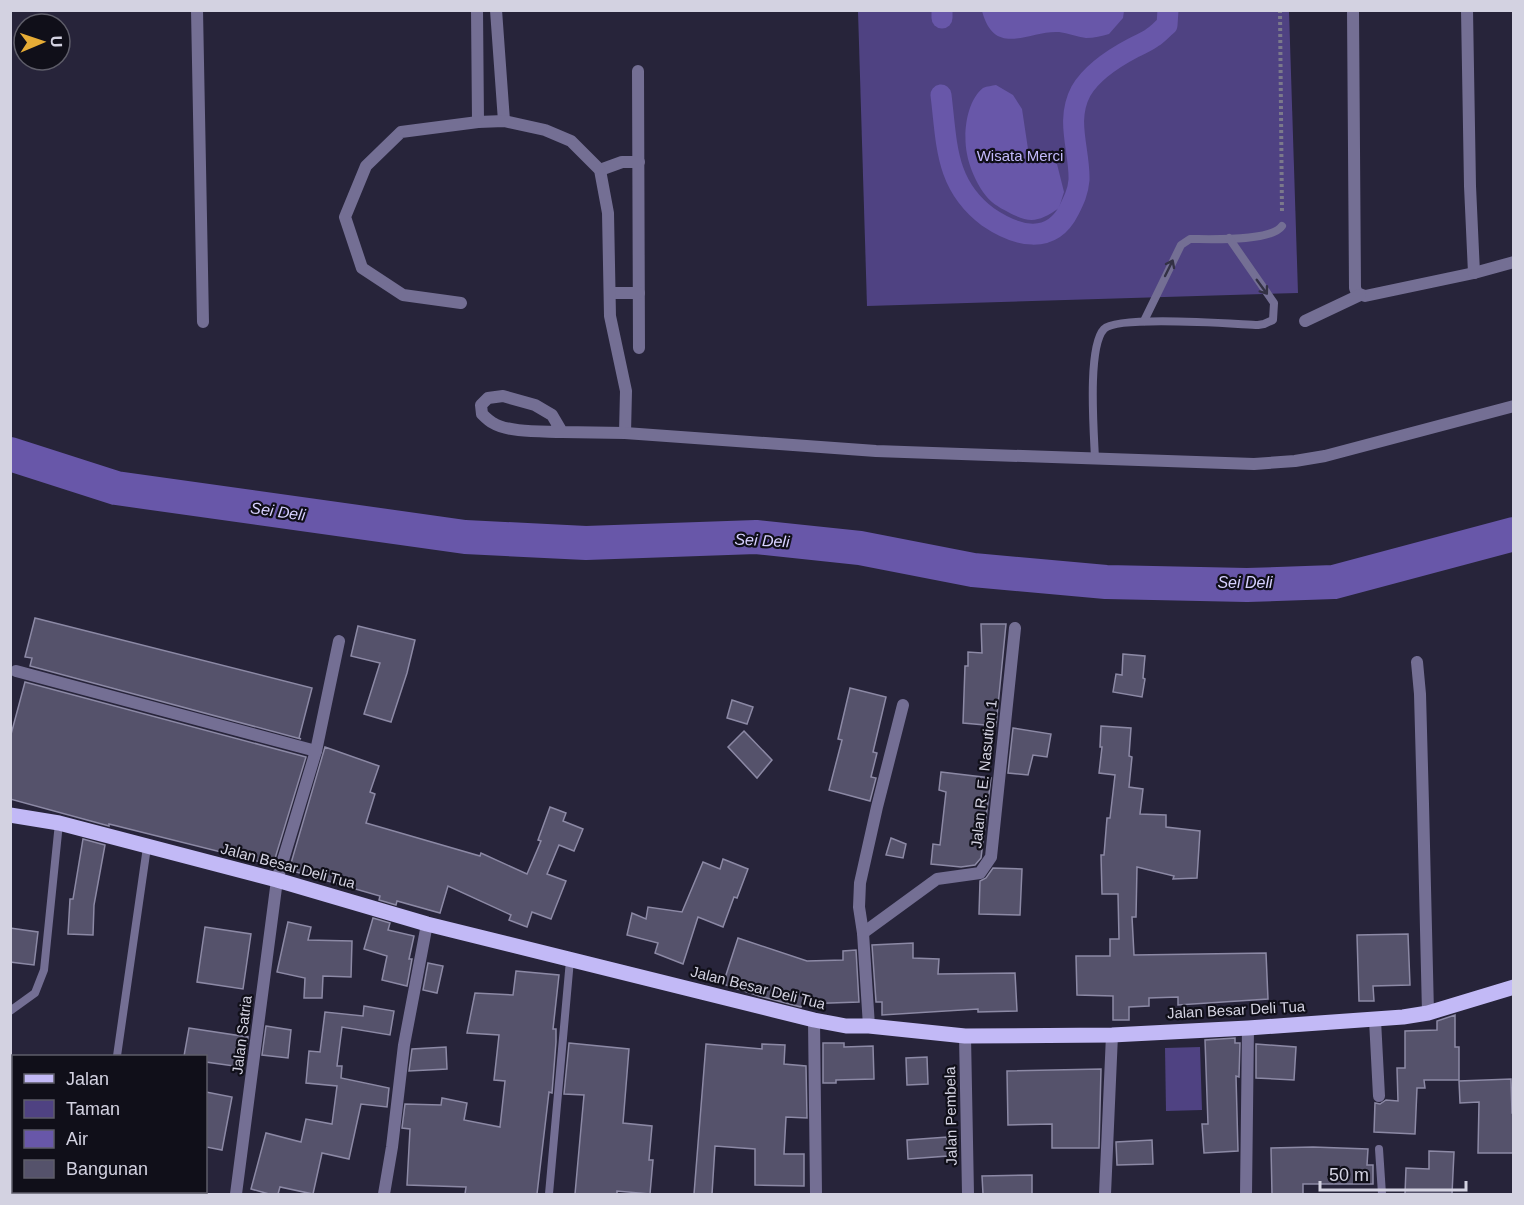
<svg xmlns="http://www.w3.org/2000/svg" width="1524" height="1205" font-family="Helvetica,sans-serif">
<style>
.green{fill:#4f4282}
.water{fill:#6857a9}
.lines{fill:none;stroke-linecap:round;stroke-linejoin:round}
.canal{stroke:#6857a9;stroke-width:21}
.river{stroke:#6857a9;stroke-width:34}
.building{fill:#55526b;stroke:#8c89a5;stroke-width:1.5}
.path{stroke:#7b798b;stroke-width:4;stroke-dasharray:3 3;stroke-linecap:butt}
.service{stroke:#746f94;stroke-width:8}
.minor{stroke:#746f94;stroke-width:12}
.primary{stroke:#c2b9f6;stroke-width:15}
.oneway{stroke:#333144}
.labels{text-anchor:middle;stroke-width:4.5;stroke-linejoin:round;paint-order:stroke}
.park-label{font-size:15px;fill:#c3bafc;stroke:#100f19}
.street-label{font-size:15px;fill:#d3d2e1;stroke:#100f19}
.water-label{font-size:16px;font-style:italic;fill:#d7d1ff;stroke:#100f19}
</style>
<rect width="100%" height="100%" fill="#27243a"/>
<!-- green -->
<g class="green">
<polygon points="858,11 1289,11 1298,293 867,306"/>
<polygon points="1200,1047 1202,1110 1166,1111 1165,1048"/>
</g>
<!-- water -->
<g class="water">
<path d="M982,11V10L1124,11L1123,18L1109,34C1102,36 1094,38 1086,38C1077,37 1068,33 1059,32C1029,30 995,59 982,11Z"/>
<path d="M996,85L1013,95L1022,109L1028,149L1036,156L1057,164L1064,192L1059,208C1039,222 1030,224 1008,212C998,207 990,202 983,192C976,182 969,166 967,154C963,134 966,102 983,88C987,86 992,86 996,85Z"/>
</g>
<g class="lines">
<!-- canal -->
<g class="canal">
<polyline points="942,18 942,10"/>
<path d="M941,95C947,144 945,185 988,217C1016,236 1051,246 1069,210C1074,200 1078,192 1079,180C1080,150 1065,121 1081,91C1092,72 1114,58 1133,48C1140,44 1147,42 1153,37C1158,34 1162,29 1167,25L1168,10"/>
</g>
<!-- river -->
<polyline class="river" points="10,454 116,488 465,537 586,543 756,537 860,548 973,570 1106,582 1247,585 1334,582 1514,534"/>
</g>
<!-- building -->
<g class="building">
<polygon points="35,618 312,688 299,738 301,739 30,666 32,658 25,657"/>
<polygon points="981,624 1006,624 996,726 963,723 965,666 968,666 968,652 982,653"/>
<polygon points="358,626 415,640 407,673 391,722 364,714 380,663 351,656"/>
<polygon points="1123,654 1145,656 1143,678 1145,679 1142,697 1113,692 1116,674 1122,675"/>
<polygon points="25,682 306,757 273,865 109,824 109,826 10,799 10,738"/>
<polygon points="850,688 886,697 873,752 877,753 871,777 876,778 870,801 829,790 842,740 838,739"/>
<polygon points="732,700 753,707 747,724 727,718"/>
<polygon points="1101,726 1131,728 1129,756 1132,757 1129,787 1143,789 1140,814 1166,815 1166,827 1200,831 1197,878 1173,879 1174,876 1137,867 1136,917 1132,917 1134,955 1266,953 1268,999 1178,1005 1178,997 1149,998 1149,1006 1129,1007 1129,1020 1113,1020 1113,996 1077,995 1076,956 1110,956 1110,939 1119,939 1118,894 1102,894 1101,855 1104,855 1107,818 1110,818 1115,775 1099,773 1102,747 1100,747"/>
<polygon points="1013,728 1051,734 1047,757 1033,755 1028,775 1008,773"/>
<polygon points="744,731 772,760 757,778 728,747"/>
<polygon points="325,747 379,766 370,792 375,794 366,823 480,856 481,853 527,874 541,841 538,840 550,807 566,813 563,821 583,829 574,851 559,845 547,874 566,881 551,919 532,912 527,927 509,920 511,915 448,886 440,913 397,901 396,905 379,900 380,896 289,870"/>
<polygon points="941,772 991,778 981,858 975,865 961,867 931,864 933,844 940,845 946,792 939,790"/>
<polygon points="891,838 906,844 903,858 886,855"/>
<polygon points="83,839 105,845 94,905 93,935 68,934 70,899 73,899"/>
<polygon points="723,859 748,869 737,898 734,897 723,927 698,917 683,964 655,953 658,943 627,935 632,913 646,919 648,907 682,912 703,862 720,869"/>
<polygon points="993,868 1022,869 1020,915 979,914 980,881 986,878"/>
<polygon points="373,918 390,923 388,930 414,936 409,959 412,959 407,986 382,980 387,956 364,949"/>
<polygon points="288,922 311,927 308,940 352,941 351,977 323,976 322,998 304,998 305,978 277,972"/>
<polygon points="205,927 251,934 243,989 197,982"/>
<polygon points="10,928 38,932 34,965 10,962"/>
<polygon points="1408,934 1410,985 1373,986 1374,1001 1359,1001 1357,935"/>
<polygon points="738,938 807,961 843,960 843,951 856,950 859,1002 802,1004 801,1007 759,996 723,984"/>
<polygon points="913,943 913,958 939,959 938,974 1015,973 1017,1011 978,1012 978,1009 882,1015 882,1002 876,1002 872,945"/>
<polygon points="428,963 443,966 437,993 423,990"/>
<polygon points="516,971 559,975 553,1029 556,1029 556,1042 552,1093 549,1092 537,1194 465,1194 466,1187 407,1185 410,1129 402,1128 405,1104 441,1105 442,1098 467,1103 464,1120 500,1127 505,1081 494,1080 499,1035 467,1033 475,993 513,995"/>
<polygon points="364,1006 394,1011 390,1035 342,1027 337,1066 342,1066 341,1078 389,1088 387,1107 361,1104 349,1159 322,1153 313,1194 280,1187 278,1194 269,1194 251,1189 266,1133 301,1142 306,1119 332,1124 337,1086 306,1083 309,1051 320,1052 325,1012 363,1016"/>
<polygon points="1455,1015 1455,1047 1459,1047 1459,1080 1424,1080 1425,1088 1417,1088 1415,1134 1374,1132 1375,1103 1380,1104 1386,1100 1398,1101 1397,1068 1405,1068 1405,1031 1437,1030 1437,1021"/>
<polygon points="266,1026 291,1030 288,1058 262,1055"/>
<polygon points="189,1028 248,1037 246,1053 243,1053 241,1067 206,1062 206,1056 184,1056"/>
<polygon points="1235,1038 1235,1043 1240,1043 1239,1077 1236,1076 1238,1151 1204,1153 1202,1124 1208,1124 1205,1040"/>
<polygon points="569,1043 629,1049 623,1123 652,1126 649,1160 653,1160 650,1194 617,1191 617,1194 575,1194 584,1095 564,1094"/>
<polygon points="823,1043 844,1043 844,1047 873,1046 874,1079 836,1080 836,1083 823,1083"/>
<polygon points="706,1044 762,1049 762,1044 785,1045 784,1064 806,1066 807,1118 786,1117 784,1154 804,1154 804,1186 755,1185 755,1149 715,1146 712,1194 694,1194"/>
<polygon points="1256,1044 1296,1047 1294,1080 1256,1078"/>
<polygon points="446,1047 447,1069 409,1071 412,1049"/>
<polygon points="927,1057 928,1084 907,1085 906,1058"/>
<polygon points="1101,1069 1099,1148 1052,1148 1052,1124 1008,1125 1007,1071"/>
<polygon points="1511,1079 1512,1113 1514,1113 1514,1153 1478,1153 1479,1102 1460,1103 1459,1081"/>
<polygon points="206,1092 232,1097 222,1150 206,1147"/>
<polygon points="947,1137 948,1156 908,1159 907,1140"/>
<polygon points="1152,1140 1153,1164 1117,1165 1116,1142"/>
<polygon points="1313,1147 1368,1149 1367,1165 1373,1165 1373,1184 1303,1184 1303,1194 1272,1194 1271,1148"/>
<polygon points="1429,1151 1454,1152 1452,1194 1405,1194 1406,1168 1429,1169"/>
<polygon points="1032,1175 1032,1194 983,1194 982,1176"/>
</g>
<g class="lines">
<!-- path -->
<polyline class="path" points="1280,10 1282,214"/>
<!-- service -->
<g class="service">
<path d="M1144,321L1181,245L1190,239C1209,239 1271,242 1282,226"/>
<path d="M1095,459C1094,433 1087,347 1104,329C1118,315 1233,324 1258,325L1264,324L1273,320L1274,303L1229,238"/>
<polyline points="10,1011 35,993 44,970 59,823"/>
<polyline points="117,1056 147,847"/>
<polyline points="1379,1149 1382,1194"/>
<polyline points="78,1194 79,1192"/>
<polyline points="549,1194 570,960"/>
</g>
<!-- minor -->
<g class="minor">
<polyline points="197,10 203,322"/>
<polyline points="477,10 478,122"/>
<polyline points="496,10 504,121"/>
<polyline points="1353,10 1355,288 1357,293 1365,296 1474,273 1514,262"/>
<polyline points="1467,10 1470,186 1474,273"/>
<polyline points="638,71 639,348"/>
<polyline points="600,170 622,162 639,162"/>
<polyline points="610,293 639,293"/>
<polyline points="461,303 403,295 362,268 345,217 366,166 401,132 478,122 504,121 545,130 571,141 600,170 608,213 610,316 626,391 625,433"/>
<polyline points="1305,321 1360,295"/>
<path d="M562,432L552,415L535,405L503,396L488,398L481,405L482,414C485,417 489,421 493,423C509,433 544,431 562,432L625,433L876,451L1254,464L1295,461L1325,456L1514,406"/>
<polyline points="1417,662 1420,694 1423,804 1428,1013"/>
<polyline points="16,671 316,751"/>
<polyline points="863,933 937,879 980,873 991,857 1015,628"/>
<polyline points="814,1020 816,1194"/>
<polyline points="1375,1020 1379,1096"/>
<polyline points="869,1026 863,933 859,907 860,883 877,807 903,705"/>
<polyline points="965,1036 968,1194"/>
<polyline points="236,1194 277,880 316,751 339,641"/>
<polyline points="384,1194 392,1147 404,1045 427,924"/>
<polyline points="1105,1194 1112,1035"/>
<polyline points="1246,1194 1248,1028"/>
</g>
<!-- primary -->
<polyline class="primary" points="10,815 59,823 277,880 427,924 814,1020 846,1026 869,1026 965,1036 1112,1035 1248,1028 1403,1017 1428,1013 1514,987"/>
</g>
<!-- one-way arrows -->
<defs><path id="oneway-shaft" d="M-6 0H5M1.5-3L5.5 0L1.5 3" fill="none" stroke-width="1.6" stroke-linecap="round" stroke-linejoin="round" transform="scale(1.5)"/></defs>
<g class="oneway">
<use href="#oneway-shaft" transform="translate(1169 268) rotate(-64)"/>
<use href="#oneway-shaft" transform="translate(1262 287) rotate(54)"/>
</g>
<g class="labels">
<!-- park labels -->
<g class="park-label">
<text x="1020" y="161">Wisata Merci</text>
</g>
<!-- street labels -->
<g class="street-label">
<text transform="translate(984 774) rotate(-84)" y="5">Jalan R. E. Nasution 1</text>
<text transform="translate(288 866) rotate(15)" y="5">Jalan Besar Deli Tua</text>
<text transform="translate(758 988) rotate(14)" y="5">Jalan Besar Deli Tua</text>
<text transform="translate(1236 1010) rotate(-3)" y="5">Jalan Besar Deli Tua</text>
<text transform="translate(242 1035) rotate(-83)" y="5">Jalan Satria</text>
<text transform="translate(951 1116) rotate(-91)" y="5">Jalan Pembela</text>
</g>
<!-- water labels -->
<g class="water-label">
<text transform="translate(278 511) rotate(8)" y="6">Sei Deli</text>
<text transform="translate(762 540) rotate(3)" y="6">Sei Deli</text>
<text x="1245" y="588">Sei Deli</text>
</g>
</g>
<!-- border -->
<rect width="1524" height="1205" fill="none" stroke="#d3d2e1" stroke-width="24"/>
<!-- legend -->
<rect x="12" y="1055" width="195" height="138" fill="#100f19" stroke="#5e5d69" stroke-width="1.5"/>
<rect x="24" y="1074" width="30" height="9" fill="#c2b9f6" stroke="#5e5d69" stroke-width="1.5"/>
<text x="66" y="1085" font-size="18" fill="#d3d2e1">Jalan</text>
<rect x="24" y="1100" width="30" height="18" fill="#4f4282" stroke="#5e5d69" stroke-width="1.5"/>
<text x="66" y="1115" font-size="18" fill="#d3d2e1">Taman</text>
<rect x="24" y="1130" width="30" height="18" fill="#6857a9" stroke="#5e5d69" stroke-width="1.5"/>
<text x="66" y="1145" font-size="18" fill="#d3d2e1">Air</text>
<rect x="24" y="1160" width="30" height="18" fill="#55526b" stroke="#5e5d69" stroke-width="1.5"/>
<text x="66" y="1175" font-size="18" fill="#d3d2e1">Bangunan</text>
<!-- north arrow -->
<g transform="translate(42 42) rotate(88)"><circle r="28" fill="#100f19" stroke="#5e5d69" stroke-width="1.5"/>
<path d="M0-4.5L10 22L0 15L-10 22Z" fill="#e6ac36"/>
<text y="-9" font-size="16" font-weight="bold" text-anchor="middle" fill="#d3d2e1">U</text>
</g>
<!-- scale -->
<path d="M1320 1181v9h146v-9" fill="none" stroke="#d3d2e1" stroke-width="3"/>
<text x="1329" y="1181" font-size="18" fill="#d3d2e1" stroke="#100f19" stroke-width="4.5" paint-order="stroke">50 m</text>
</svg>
